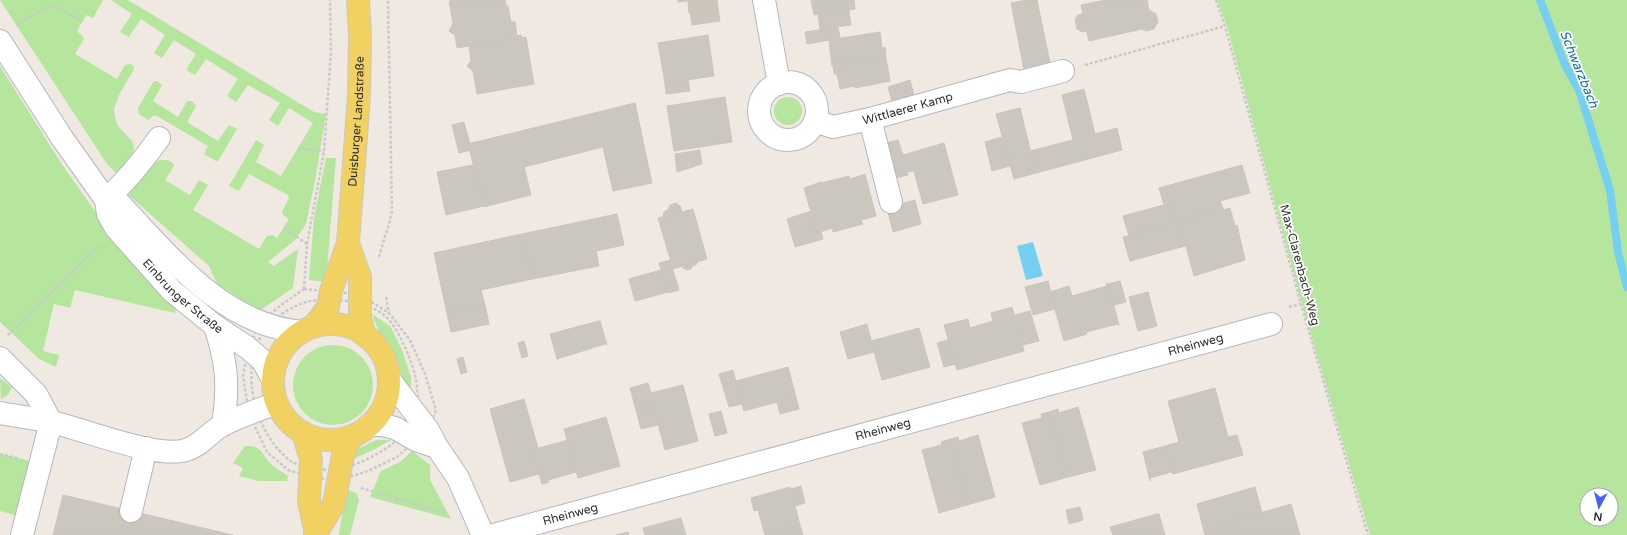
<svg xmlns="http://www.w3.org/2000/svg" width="1627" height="535" font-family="'Varela Round',sans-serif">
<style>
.green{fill:#b6e59e;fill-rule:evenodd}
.water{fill:#75cff0}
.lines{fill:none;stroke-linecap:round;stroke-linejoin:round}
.stream{stroke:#75cff0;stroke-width:8}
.building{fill:#cbc7bf;stroke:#cbc5ba}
.minor-casing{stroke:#b4b7c1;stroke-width:24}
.major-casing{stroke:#c9c9c9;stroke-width:24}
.path{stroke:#c9c9c9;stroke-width:2.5;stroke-dasharray:3 2;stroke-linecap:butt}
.minor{stroke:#fff;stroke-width:22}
.major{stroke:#f2d163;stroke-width:22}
.labels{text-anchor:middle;stroke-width:3.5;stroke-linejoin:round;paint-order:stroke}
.street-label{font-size:12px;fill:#2e2e2e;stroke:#fff}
.water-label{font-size:13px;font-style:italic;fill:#0d6fa3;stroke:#fff}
</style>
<rect width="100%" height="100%" fill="#efe9e1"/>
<!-- green -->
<g class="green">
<polygon points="0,0 103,0 93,18 86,15 78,29 78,32 83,37 84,39 75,54 117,79 125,65 131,64 134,67 133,71 120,93 114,108 115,117 118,126 132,141 134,147 132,160 116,173 107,164"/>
<path d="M111,0H128L314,112L326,114L315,181L306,224L295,240L268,262L274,266L298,249L293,288L259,311L217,284L209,266L124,191C135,180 146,168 160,160H168L174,164V166L165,180L190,195L199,180L208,185L193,210L259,249L267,236L272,235L277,238L289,219L283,215L282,212L289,198L288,195L249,174L239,191L229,186L256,140L264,145L256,162L281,176L313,123L289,108L278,126L269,120L280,103L248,85L236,102L227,96L238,79L206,59L195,75L186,70L196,54L174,40L162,58L154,53L165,35L141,19L129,37L120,32L132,14Z"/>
<path d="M1217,0H1627V535H1370L1302,304L1227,26ZM1587,495H1611V519H1587Z"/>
<polygon points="0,66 61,163 99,217 177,306 175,313 75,290 70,308 54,304 43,351 59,355 56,367 39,359 0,322"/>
<polygon points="154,81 157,81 162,85 153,101 178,117 187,101 192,101 196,106 187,122 218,141 229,125 237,129 218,161 216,161 204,154 208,146 157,116 153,116 148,120 139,114 138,108"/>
<circle cx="788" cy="111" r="14"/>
<polygon points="326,158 336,158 326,282 309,280 314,217"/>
<polygon points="372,314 390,326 402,350 411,377 411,393 380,334"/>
<circle cx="333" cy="385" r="40"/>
<polygon points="0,378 12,387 8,395 1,399"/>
<polygon points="376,440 391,440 371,451 353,459 360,448"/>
<path d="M245,446C263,445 261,455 272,465C276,469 283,472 288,476L287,481H259L239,476L243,468L233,463Z"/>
<polygon points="412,451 430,465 430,480 451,519 370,497 381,471 400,462"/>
<polygon points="0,454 31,461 18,516 0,511"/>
<polygon points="346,489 356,493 359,500 350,535 339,535"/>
</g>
<!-- water -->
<polygon class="water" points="1033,242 1043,276 1026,280 1017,246"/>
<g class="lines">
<!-- stream -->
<polyline class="stream" points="1540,0 1565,65 1579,90 1610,190 1618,252 1627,287"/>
</g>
<!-- building -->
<g class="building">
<polygon points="457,0 505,0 506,6 508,6 511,22 515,22 517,36 521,35 522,37 457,48 455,35 449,31 453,24 449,1"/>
<polygon points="678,0 696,0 678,2"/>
<polygon points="696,0 717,0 718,8 689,13 688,1"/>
<polygon points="811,0 854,0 855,9 814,15"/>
<polygon points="1026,0 1037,0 1051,68 1025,75 1011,3"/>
<polygon points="1105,0 1147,0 1149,10 1156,14 1158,22 1154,29 1146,31 1142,29 1089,41 1081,5"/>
<polygon points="718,8 720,21 692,25 690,13"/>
<polygon points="849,10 851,25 820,29 818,14"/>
<polygon points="1083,14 1087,31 1082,32 1077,29 1075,20 1078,15"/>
<polygon points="838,27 840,38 807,44 805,32"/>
<polygon points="880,32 882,48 885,47 886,58 832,66 829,40"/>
<polygon points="708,35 714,76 665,83 658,43"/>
<polygon points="526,37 534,84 477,94 473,71 467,66 471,61 469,46"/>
<polygon points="886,58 890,81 855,88 855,86 840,89 837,74 834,74 833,65"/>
<polygon points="688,80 690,91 666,94 665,83"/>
<polygon points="910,80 914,95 892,101 888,87"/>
<polygon points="1084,89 1095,134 1117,128 1122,150 1036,173 1030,151 1073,140 1062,95"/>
<polygon points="725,97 732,142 674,151 667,106"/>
<polygon points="635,103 652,183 613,191 603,147 524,167 531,195 484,207 468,144"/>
<polygon points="1020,108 1036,173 1014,179 996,114"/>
<polygon points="464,122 470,144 468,144 470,150 459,153 452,125"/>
<polygon points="1002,137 1010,166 992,171 985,142"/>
<polygon points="898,140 903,155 944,143 958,195 923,204 914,171 907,172 908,175 891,179 881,144"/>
<polygon points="700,150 702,164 677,172 675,154"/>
<polygon points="473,165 484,206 446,215 437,172"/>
<polygon points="1242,165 1250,193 1220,201 1223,208 1176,222 1171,203 1164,205 1159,188"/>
<polygon points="865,174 876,216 861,220 863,224 833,232 832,228 817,233 804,188 821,182 821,183 849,176 850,179"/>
<polygon points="915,200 921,224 893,232 887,208"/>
<polygon points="676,203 680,206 682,212 664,217 663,214 665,211 668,210 670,205"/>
<polygon points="1171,203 1176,222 1129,236 1123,216"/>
<polygon points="1223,208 1223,210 1230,208 1235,226 1237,225 1245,260 1194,276 1179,221"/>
<polygon points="693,209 707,259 673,269 658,218"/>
<polygon points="811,211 817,233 821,232 823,239 795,247 787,219"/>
<polygon points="617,214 624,245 596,251 599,266 532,279 522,234"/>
<polygon points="1179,222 1185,246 1130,261 1123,237"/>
<polygon points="522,234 532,279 481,290 485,305 447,314 434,253"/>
<polygon points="670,260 679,290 668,293 659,263"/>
<polygon points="698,261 696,265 693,265 691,269 687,270 683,268 683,266"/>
<polygon points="661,270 668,292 635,301 629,279"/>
<polygon points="1048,281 1055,309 1033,315 1025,287"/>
<polygon points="1120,281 1126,302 1114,305 1108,284"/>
<polygon points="1108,283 1119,325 1118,324 1086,332 1087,334 1064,341 1050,292 1069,286 1072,296 1107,286 1106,284"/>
<polygon points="1148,292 1157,326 1138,331 1129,297"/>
<polygon points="485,305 489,324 451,332 447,314"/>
<polygon points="1012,307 1024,351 957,370 944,325 968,319 970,328 993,321 991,313"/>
<polygon points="1030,311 1039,341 1023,345 1015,315"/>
<polygon points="599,321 600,321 607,345 605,344 557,359 550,334"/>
<polygon points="867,324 874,352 848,359 840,332"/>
<polygon points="919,328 930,367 882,380 871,341"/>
<polygon points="948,340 955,364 944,367 937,343"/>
<polygon points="524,341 528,356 522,358 518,343"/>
<polygon points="463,357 467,372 461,374 457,359"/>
<polygon points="788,367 796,397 744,411 736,381"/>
<polygon points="733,370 742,404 729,407 719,374"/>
<polygon points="648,383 651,393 683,385 698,441 665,450 653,405 636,410 630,388"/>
<polygon points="1215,388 1228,437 1237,435 1243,455 1173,474 1165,446 1179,442 1168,401"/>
<polygon points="796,397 799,409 780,414 777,402"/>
<polygon points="524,399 538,448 532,450 539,474 510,482 490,409"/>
<polygon points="653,405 658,425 641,429 636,410"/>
<polygon points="1078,407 1096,470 1068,477 1049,412 1058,409 1059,413"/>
<polygon points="721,411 727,433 715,436 709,414"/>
<polygon points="1049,412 1068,477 1040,485 1022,423 1042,418 1041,414"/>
<polygon points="606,417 620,466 578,478 564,429"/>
<polygon points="978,435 995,497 967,505 950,439 958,437 959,441"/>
<polygon points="950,439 967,505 939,513 922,450 942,445 941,442"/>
<polygon points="568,440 576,472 548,480 549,482 542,484 532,450"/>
<polygon points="1165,446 1173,474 1171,472 1150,478 1150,481 1143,452"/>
<polygon points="801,486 805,503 795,506 791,489"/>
<polygon points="790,487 800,525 765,535 758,510 754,511 751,498"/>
<polygon points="1255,487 1262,513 1219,525 1222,535 1205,535 1197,504"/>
<polygon points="63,495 127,510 121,535 53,535"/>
<polygon points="1291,504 1300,535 1222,535 1219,525"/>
<polygon points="1080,507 1083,520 1069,524 1066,510"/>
<polygon points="127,510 190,525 188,535 121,535"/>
<polygon points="1157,514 1159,514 1165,535 1113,535 1110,527"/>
<polygon points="681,518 686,535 645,535 643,528"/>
<polygon points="190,525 233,535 188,535"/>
<polygon points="800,525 803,535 765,535"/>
<polygon points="628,532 629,535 616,535"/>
</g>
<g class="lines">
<defs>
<g id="minor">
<polyline points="764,0 779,84"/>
<path id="s1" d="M0,41L62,138L106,200L108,214L116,228L172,291L215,326L248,348L263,361L273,380"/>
<circle cx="788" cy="111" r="29"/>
<polyline points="870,119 891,202"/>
<path id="s2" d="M815,121L833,127L870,119L1010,80L1021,82L1063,71"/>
<path d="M106,200L119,203C170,257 223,325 302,332"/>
<path d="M106,200C126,181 143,161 159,138"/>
<path d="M215,326C227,363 229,386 223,425"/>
<polyline points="0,358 36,394 51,422"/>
<polyline points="389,379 428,430 437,447 458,478 483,535"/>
<path d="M0,413C17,416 34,418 51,422C84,429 156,459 186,450C200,446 209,433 221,426C238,416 259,410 277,403"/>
<polyline points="369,425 382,425 395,428 416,440 437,447"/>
<polyline points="131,511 146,448"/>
<polyline points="22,535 51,422"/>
<path id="s3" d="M493,535L1271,324"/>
</g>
<g id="major">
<polyline points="348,243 360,277 360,318 365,336"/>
<circle cx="331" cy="382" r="58"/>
<path id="s4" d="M313,327L328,307L331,291L348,243L359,96L360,35L358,0"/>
<polyline points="303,433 311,459 309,502 316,533"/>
<polyline points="315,535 334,504 343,455 352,436"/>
</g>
</defs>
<!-- minor casing -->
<use href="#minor" class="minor-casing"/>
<!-- major casing -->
<use href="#major" class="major-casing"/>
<!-- path -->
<g class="path">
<polyline points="1216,0 1225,26 1301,304 1368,535"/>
<polyline points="16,25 49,6 54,6 83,21"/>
<polyline points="1085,65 1225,26"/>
<polyline points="298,148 324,151"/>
<polyline points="284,228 307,244 304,289"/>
<polyline points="307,244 324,151 331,51 330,0"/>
<path d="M379,257C383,241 389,227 392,211L388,0"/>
<polygon points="304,289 359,294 389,313 410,340 425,374 436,410 428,430 397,457 368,471 337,481 311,477 288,470 267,452 249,414 243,376 248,348 260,323 281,305"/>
<polyline points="386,297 389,314"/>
<path d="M330,299C348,301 369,303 384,315C393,323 399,334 404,345C419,377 427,413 398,439C386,451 356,466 339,469C328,471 317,469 306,466C302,465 296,464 292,462C254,435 236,364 268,326C276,316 293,306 306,302C313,300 322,300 330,299Z"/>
<polyline points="1289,307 1301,304"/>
<polyline points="8,335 100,245"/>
<polyline points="0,454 17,458"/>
<polyline points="361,488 446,513"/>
</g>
<!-- minor -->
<use href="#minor" class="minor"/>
<!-- major -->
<use href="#major" class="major"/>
</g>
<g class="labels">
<!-- street labels -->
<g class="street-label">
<text dy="4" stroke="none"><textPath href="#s2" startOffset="96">Wittlaerer Kamp</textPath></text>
<text dy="4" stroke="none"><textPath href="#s4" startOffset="214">Duisburger Landstraße</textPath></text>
<text transform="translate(1300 265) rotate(75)" y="4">Max-Clarenbach-Weg</text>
<text dy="4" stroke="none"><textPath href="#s1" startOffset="317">Einbrunger Straße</textPath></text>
<text dy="4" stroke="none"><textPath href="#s3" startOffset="728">Rheinweg</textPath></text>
<text dy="4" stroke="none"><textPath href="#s3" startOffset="404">Rheinweg</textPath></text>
<text dy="4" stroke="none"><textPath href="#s3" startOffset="80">Rheinweg</textPath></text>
</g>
<!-- water labels -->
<g class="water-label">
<text transform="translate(1580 69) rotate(68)" y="5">Schwarzbach</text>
</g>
</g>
<!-- north arrow -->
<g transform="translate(1599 507) rotate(187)"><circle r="19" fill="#ffffff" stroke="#ababab"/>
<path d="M0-3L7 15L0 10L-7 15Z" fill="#4264fb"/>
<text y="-6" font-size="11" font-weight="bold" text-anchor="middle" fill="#2e2e2e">N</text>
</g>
</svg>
